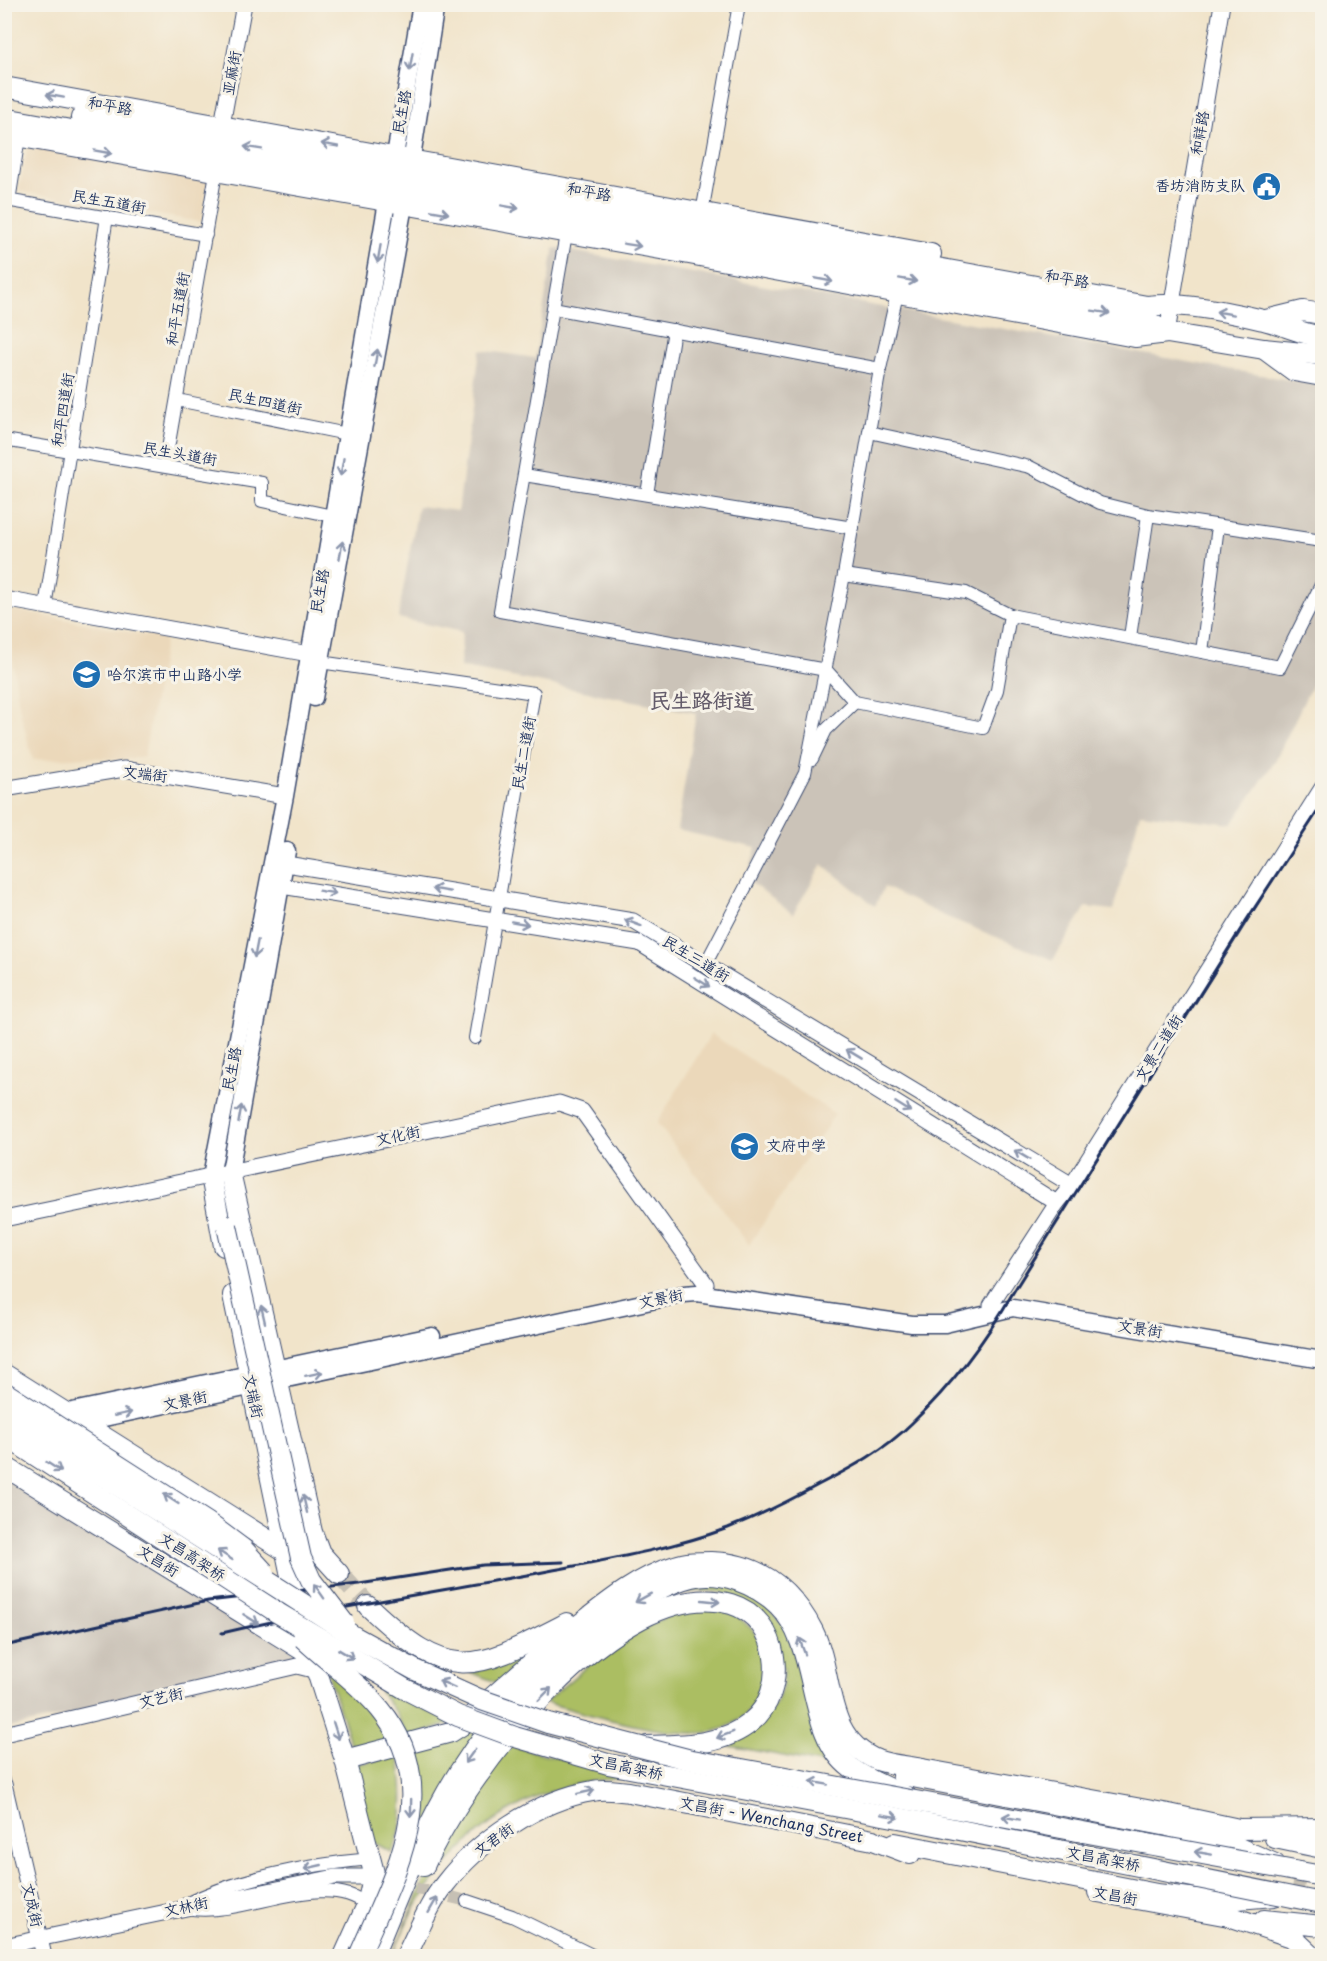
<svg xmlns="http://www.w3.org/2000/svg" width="1327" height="1961" font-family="'Playpen Sans','LXGW WenKai TC',sans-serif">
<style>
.built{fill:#ebd8ba}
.industrial{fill:#cbc3b8}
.green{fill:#abbe62;stroke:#637660;stroke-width:1.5}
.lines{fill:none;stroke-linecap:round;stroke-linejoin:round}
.minor-tunnel{stroke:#c6c0b4;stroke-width:12;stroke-dasharray:12 6;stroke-linecap:butt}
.trunk-tunnel{stroke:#c6c0b4;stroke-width:20;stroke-dasharray:20 10;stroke-linecap:butt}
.minor-casing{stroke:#3b4a6e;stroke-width:14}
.tertiary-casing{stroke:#3b4a6e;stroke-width:17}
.secondary-casing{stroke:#3b4a6e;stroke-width:19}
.primary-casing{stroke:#3b4a6e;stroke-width:22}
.trunk-casing{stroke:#3b4a6e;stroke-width:22}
.minor{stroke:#fff;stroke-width:12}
.tertiary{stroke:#fff;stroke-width:15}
.secondary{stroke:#fff;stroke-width:16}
.primary{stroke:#fff;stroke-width:20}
.trunk{stroke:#fff;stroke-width:20}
.rail{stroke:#1b2f5e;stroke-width:3}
.trunk-bridge-casing{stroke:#3b4a6e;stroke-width:22;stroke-linecap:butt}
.trunk-bridge{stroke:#fff;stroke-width:20}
.oneway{stroke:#8d97ae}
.labels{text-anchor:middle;stroke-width:6;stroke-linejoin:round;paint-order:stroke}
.street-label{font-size:15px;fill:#1b2f5e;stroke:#f7f3e8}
.poi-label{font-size:15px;fill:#1b2f5e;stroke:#f7f3e8;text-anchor:start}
.district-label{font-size:21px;font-weight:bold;fill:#645c6b;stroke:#f7f3e8}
</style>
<rect width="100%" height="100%" fill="#f7f3e8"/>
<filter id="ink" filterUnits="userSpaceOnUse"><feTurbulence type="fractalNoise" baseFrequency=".0167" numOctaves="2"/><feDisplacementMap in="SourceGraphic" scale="12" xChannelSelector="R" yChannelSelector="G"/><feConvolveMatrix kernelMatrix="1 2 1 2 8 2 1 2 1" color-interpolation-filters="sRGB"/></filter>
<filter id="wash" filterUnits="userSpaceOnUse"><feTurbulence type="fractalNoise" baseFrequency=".008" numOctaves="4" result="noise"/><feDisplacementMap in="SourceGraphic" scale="24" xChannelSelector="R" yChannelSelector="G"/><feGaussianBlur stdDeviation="1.35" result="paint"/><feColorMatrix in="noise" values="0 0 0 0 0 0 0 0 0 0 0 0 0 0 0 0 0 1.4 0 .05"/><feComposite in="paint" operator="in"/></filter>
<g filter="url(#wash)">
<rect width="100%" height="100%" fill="#f1e4ca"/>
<!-- built -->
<g class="built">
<polygon points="28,143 209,175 201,222 19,191"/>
<polygon points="5,608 165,639 144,756 125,760 89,757 33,760 20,711"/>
<polygon points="711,1034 835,1114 749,1245 657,1123"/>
</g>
<!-- industrial -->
<g class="industrial">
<polygon points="554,248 1322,386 1322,664 1275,761 1232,824 1140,813 1113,910 1086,907 1053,960 942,915 884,887 875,906 822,864 793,914 746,879 756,848 677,830 696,713 460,667 462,632 398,618 418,506 458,511 480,350 535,358"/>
<polygon points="4,1466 310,1651 297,1666 4,1729"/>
</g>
<!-- green -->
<g class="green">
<path d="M714,1583L731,1586L760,1600L785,1626L831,1765L730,1746L754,1731L776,1703L782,1688L784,1670L735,1596C706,1587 684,1591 656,1600L676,1590Z"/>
<path d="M680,1610C695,1610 715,1607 730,1611C735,1612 740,1619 744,1622C786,1656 764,1719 715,1731C679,1741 582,1713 545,1702L614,1643Z"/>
<polygon points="543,1641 498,1683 457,1667"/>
<path d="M325,1659L349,1680L392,1741L361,1746L350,1744C343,1714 330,1689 325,1659Z"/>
<polygon points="384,1689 452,1723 408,1738 395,1712 380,1692"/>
<polygon points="468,1728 479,1733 402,1869 418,1825 420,1799 412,1753 443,1742"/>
<path d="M508,1745L637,1778C539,1778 471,1822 418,1903C407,1919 400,1939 392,1956L433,1862Z"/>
<path d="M398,1756C404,1778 406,1834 391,1852L371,1841L353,1765Z"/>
</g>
</g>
<g filter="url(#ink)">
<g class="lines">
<!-- minor-tunnel -->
<g class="minor-tunnel">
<polyline points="398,1884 467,1901"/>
<polyline points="1293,1927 1305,1837"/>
</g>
<!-- trunk-tunnel -->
<polyline class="trunk-tunnel" points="339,1574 368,1606"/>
<defs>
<g id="minor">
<polyline points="6,200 206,235"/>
<polyline points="4,201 10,195 19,137"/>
<polyline points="702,213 739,4"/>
<polyline points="566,234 500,611 826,670 855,702 983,728 997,690 1010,615 966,593 844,575"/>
<polyline points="553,308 880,369"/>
<polyline points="177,400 347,434"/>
<polyline points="869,432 1030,467 1100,503 1148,515 1322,541"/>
<polyline points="4,440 262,483 262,501 333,516"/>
<polyline points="165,466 217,167"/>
<polyline points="524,475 853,528"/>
<polyline points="647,494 674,330"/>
<polyline points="45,607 107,217"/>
<polyline points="1010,615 1280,667 1322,583"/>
<polyline points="1130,637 1148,515"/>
<polyline points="1202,652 1218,526"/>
<polyline points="313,661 534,693 475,1038"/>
<polyline points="812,759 826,730 855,702"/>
<polyline points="705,965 805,773 844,575 880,369 897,294"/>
<polyline points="467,1901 512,1916 594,1956"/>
<path d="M184,1905C236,1878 312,1864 371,1859"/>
<path d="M193,1909C245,1916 326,1869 367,1905"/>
</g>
<g id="tertiary">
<polyline points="220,136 244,4"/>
<polyline points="1167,333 1222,4"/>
<polyline points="4,599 309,654"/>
<polyline points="4,789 124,769 285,796"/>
<polyline points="274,862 633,921 1072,1185"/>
<polyline points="269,884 639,943 1057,1203"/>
<polyline points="4,1219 559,1103 582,1111 706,1284"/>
<polyline points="991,1305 1057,1203 1072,1185 1322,788"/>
<polyline points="4,1734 297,1666 317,1671"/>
<polyline points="4,1784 44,1956"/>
<polyline points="4,1946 335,1877 370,1877"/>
</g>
<g id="secondary">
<polyline points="314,698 407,189 436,4"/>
<polyline points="230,1172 287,851"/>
<polyline points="211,1176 285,796 421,4"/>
<polyline points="58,1414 432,1336"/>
<polyline points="76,1424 684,1294 697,1293 912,1324 945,1324 1013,1308 1322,1360"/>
</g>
<g id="primary">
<polyline points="4,87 931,254"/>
<polyline points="4,118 900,279 1146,320 1167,333 1264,349 1322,355"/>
<path d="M81,118L394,170L1147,306C1185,302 1227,312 1264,320C1284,325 1302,334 1322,337"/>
<polyline points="4,134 689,254 1135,337 1167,333"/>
<polyline points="1266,320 1303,311 1322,314"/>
<polyline points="1264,349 1294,371 1322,376"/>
<polyline points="922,1769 1169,1814 1239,1829 1322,1828"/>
<polyline points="1275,1838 1322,1848"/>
<polyline points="1098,1892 1229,1916 1292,1937 1312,1956"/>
<polyline points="1264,1920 1322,1926"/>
</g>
<g id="trunk">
<polyline points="230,1172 312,1532 320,1553 339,1574"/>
<polyline points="211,1176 224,1246"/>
<polyline points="233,1295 299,1615 345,1760 374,1873 367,1905 344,1956"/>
<polyline points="4,1374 287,1552"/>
<polyline points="4,1466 312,1656"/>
<path d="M368,1606C451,1685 472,1672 567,1623"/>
<path d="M345,1760L451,1732L462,1725C499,1690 538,1657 579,1625C608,1602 639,1577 675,1566C686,1562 699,1562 711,1562C759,1563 791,1588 813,1631C835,1675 822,1737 877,1760C890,1765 907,1766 922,1769"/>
<polyline points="902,1775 1168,1826 1223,1841 1275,1864"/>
<polyline points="895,1843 1157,1894 1214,1901 1274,1896"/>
<path d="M424,1866C463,1778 618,1571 731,1604C781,1619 789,1691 751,1722C722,1746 682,1745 647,1746"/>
<path d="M373,1956C399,1894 423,1829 459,1772C502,1704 549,1661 614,1616C638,1601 663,1584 691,1577C721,1570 756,1584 778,1605C821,1647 804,1733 851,1768C867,1780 889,1788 907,1797"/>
<path d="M406,1956C418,1933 428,1905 445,1884C478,1841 538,1800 593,1791C604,1788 618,1791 629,1792L873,1840L910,1854"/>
</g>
</defs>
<!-- minor casing -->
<use href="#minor" class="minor-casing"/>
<!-- tertiary casing -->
<use href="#tertiary" class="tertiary-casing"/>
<!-- secondary casing -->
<use href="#secondary" class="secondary-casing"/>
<!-- primary casing -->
<use href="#primary" class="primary-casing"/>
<!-- trunk casing -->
<use href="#trunk" class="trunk-casing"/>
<!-- minor -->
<use href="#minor" class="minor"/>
<!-- tertiary -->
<use href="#tertiary" class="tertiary"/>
<!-- secondary -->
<use href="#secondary" class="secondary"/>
<!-- primary -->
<use href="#primary" class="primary"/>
<!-- trunk -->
<use href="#trunk" class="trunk"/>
<!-- rail -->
<g class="rail">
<path d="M222,1633C328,1608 436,1592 543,1572C605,1560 668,1550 728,1528C758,1516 789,1501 818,1485C851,1468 885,1450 912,1423C953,1384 986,1340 1014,1291L1244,924L1322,805"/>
<polyline points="4,1646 208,1601 359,1584 483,1565 563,1562"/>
</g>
<defs>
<g id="trunk-bridge">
<polyline points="227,1226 301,1558 311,1580 344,1623"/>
<polyline points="4,1392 208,1523 243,1549 264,1572"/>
<polyline points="4,1413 355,1637 415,1670 479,1699 548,1723 687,1759 1322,1876"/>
<polyline points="4,1435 278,1613 405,1689 458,1716 515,1737 608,1764 915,1821 1322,1903"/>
<path d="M303,1638C328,1662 358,1682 380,1709C446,1788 393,1877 359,1956"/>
</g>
</defs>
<!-- trunk-bridge casing -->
<use href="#trunk-bridge" class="trunk-bridge-casing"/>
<!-- trunk-bridge -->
<use href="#trunk-bridge" class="trunk-bridge"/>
</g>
<!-- one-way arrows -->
<defs><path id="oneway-shaft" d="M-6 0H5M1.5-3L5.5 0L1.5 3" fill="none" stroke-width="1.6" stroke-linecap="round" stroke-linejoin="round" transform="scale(1.5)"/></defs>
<g class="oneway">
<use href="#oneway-shaft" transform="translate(411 62) rotate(100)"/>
<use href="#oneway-shaft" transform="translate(55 96) rotate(-170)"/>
<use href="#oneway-shaft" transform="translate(330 145) rotate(-170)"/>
<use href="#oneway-shaft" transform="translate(253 148) rotate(-171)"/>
<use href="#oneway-shaft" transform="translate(103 152) rotate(10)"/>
<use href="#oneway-shaft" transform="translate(510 207) rotate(10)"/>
<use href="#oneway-shaft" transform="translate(440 212) rotate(10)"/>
<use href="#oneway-shaft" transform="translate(632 245) rotate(9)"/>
<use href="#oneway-shaft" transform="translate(379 254) rotate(100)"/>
<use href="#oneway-shaft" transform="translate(824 280) rotate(11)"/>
<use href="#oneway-shaft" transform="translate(908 280) rotate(10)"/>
<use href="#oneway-shaft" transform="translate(1101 312) rotate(9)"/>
<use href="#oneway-shaft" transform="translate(1225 313) rotate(-170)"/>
<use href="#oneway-shaft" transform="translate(376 358) rotate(-80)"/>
<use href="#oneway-shaft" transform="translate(342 467) rotate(100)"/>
<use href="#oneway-shaft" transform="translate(341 550) rotate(-80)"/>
<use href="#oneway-shaft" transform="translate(441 890) rotate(-170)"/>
<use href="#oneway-shaft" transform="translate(327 892) rotate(9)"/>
<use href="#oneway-shaft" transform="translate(520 923) rotate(10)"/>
<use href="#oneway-shaft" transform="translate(633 923) rotate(-159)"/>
<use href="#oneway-shaft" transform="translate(256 949) rotate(101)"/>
<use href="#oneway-shaft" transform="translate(702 982) rotate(32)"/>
<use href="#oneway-shaft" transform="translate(854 1054) rotate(-149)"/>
<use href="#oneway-shaft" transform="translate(903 1107) rotate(32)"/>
<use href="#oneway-shaft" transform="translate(240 1114) rotate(-80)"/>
<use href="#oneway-shaft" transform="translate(1022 1155) rotate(-149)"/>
<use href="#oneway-shaft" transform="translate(263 1314) rotate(-103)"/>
<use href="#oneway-shaft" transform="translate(314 1374) rotate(-12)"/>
<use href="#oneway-shaft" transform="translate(123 1414) rotate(-12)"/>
<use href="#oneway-shaft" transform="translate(54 1467) rotate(33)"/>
<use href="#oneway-shaft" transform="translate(171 1499) rotate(-147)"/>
<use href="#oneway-shaft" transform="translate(305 1504) rotate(-103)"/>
<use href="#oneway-shaft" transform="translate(225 1555) rotate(-147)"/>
<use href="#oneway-shaft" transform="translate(319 1591) rotate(-125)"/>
<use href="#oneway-shaft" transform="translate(643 1598) rotate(151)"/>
<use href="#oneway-shaft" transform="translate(711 1601) rotate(6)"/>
<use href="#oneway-shaft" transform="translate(251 1619) rotate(32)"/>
<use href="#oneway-shaft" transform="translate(802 1646) rotate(-110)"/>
<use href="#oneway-shaft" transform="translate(346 1654) rotate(31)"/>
<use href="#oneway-shaft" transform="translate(447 1684) rotate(-155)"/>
<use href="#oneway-shaft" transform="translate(545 1694) rotate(-45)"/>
<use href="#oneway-shaft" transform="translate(336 1731) rotate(72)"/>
<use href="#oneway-shaft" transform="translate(725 1735) rotate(159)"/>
<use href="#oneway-shaft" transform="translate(470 1756) rotate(126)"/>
<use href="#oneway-shaft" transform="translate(819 1783) rotate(-170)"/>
<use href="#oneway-shaft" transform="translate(586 1792) rotate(-13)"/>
<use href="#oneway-shaft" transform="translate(411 1808) rotate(91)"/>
<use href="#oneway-shaft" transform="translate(890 1816) rotate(10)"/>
<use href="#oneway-shaft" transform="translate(1011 1818) rotate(-170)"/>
<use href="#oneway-shaft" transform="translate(1203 1853) rotate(-170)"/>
<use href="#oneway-shaft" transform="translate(313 1867) rotate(167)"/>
<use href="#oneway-shaft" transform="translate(433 1905) rotate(-60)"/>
</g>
</g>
<!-- icons -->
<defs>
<symbol id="civic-disc" viewBox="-11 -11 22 22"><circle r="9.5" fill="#1f6fb2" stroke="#f7f3e8"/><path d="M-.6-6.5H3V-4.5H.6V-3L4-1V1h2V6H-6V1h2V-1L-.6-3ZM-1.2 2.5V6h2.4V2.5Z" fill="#fff"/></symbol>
<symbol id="school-disc" viewBox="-11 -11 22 22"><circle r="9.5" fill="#1f6fb2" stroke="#f7f3e8"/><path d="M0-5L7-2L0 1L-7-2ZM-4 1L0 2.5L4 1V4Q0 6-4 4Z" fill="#fff"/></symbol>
</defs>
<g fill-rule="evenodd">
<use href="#civic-disc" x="1250" y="170" width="33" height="33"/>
<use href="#school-disc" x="70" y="658" width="33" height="33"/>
<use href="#school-disc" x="728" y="1130" width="33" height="33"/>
</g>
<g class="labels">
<!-- street labels -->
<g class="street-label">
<text transform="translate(232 73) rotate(-80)" y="5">亚麻街</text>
<text transform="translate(110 106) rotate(10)" y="5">和平路</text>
<text transform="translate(402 112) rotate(-80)" y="5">民生路</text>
<text transform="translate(1200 133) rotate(-80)" y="5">和祥路</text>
<text transform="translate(589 192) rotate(10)" y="5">和平路</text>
<text transform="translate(109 202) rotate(10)" y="5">民生五道街</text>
<text transform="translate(1067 279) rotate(10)" y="5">和平路</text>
<text transform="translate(178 309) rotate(-80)" y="5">和平五道街</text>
<text transform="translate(265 402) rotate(12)" y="5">民生四道街</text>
<text transform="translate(63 410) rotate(-81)" y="5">和平四道街</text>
<text transform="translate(180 454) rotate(10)" y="5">民生头道街</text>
<text transform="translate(320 591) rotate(-80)" y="5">民生路</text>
<text transform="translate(524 753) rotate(-80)" y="5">民生二道街</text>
<text transform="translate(145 774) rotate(7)" y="5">文端街</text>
<text transform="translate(696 959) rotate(31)" y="5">民生三道街</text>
<text transform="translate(1159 1048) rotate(-58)" y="5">文景二道街</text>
<text transform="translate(232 1069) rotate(-79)" y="5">民生路</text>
<text transform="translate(398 1136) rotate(-12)" y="5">文化街</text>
<text transform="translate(661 1299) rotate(-11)" y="5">文景街</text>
<text transform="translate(1140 1329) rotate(9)" y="5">文景街</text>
<text transform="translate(253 1396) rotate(78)" y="5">文瑞街</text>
<text transform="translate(185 1401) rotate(-12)" y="5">文景街</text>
<text transform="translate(192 1557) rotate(33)" y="5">文昌高架桥</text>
<text transform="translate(158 1561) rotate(32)" y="5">文昌街</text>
<text transform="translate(161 1698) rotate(-13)" y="5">文艺街</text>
<text transform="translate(626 1767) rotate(12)" y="5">文昌高架桥</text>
<text transform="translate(771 1820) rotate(11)" y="5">文昌街 - Wenchang Street</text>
<text transform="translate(494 1840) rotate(-36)" y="5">文君街</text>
<text transform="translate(1103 1859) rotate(11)" y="5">文昌高架桥</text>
<text transform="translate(1115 1896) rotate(11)" y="5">文昌街</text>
<text transform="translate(32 1905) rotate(77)" y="5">文成街</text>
<text transform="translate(186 1907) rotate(-12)" y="5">文林街</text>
</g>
<!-- poi labels -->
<g class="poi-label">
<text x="1245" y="191" text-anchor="end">香坊消防支队</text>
<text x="107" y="680">哈尔滨市中山路小学</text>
<text x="766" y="1151">文府中学</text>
</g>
<!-- district labels -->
<g class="district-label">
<text x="702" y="708">民生路街道</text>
</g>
</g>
<!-- margin -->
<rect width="1327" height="1961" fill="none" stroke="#f7f3e8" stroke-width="24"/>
</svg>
